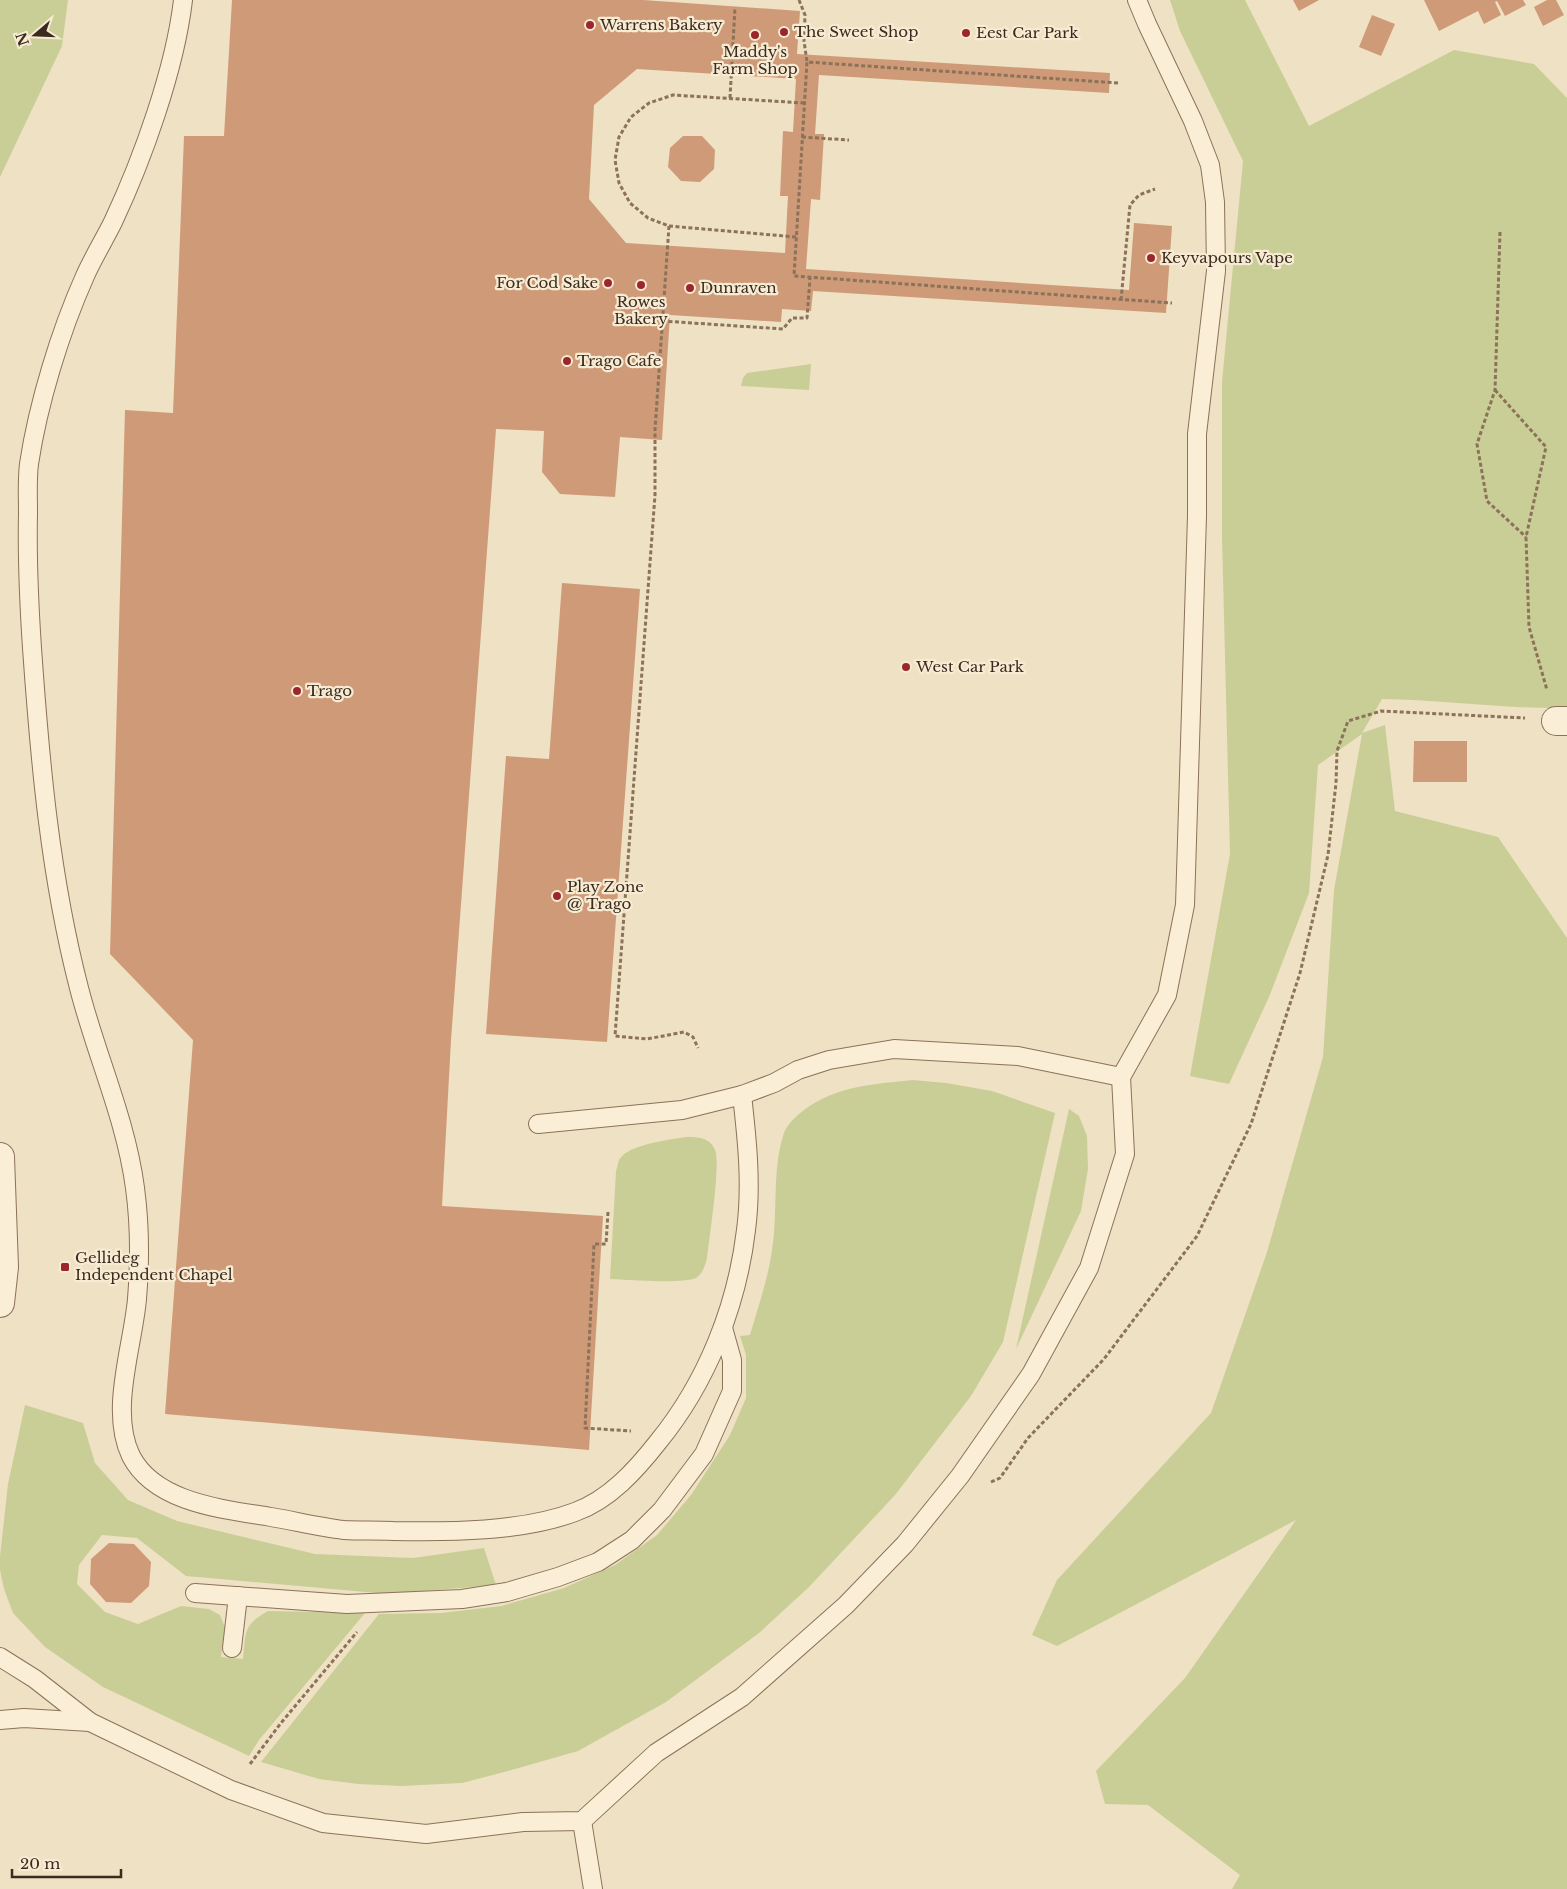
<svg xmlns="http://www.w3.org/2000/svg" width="1567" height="1889" font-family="'Libre Baskerville',serif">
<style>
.green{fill:#c9ce97}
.building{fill:#cf9a78;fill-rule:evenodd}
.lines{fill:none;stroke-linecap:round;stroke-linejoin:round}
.service-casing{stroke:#8b7259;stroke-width:20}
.minor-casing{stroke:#8b7259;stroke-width:30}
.tertiary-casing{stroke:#8b7259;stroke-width:30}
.path{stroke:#8b7259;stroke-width:3;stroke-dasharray:4 2.5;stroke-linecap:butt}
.service{stroke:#faeed7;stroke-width:18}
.minor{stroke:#faeed7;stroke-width:28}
.tertiary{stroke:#faeed7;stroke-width:28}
.poi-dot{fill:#9b272c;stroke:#f7ebd3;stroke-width:2}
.labels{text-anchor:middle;stroke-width:4.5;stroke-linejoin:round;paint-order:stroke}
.poi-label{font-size:15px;fill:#3a2b1e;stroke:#f7ebd3;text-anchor:start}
</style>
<rect width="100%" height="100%" fill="#efe1c3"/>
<!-- green -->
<g class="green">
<polygon points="0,0 68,0 62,46 0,177"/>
<path d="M1170,0H1245L1309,126L1454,50L1534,64L1567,98V708C1505,709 1444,700 1382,699L1362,733L1385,725L1395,811L1498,837L1567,938V1889H1232L1240,1875L1148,1805L1105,1804L1096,1771L1185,1678L1296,1520L1057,1646L1032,1635L1057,1580L1211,1413L1267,1252L1323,1057L1334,890L1362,734L1318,765L1309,893L1269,997L1229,1084L1190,1076L1230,854L1222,537V382L1243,161L1180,31Z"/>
<polygon points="811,364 809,390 741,386 743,378 747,373"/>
<path d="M913,1080L946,1083L992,1091L1055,1113L1003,1342L971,1396L895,1495L809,1587L759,1633L666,1702L578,1751L508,1771L462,1783L402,1786L358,1784L319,1779L261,1762L379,1614L441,1613L501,1606L564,1588L615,1565L657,1535L691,1495L730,1435L746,1398V1355L740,1336L750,1335C758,1307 768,1279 772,1250C778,1213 772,1172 783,1136C786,1125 795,1117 804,1110C836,1086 874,1084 913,1080Z"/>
<polygon points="1069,1109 1079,1116 1087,1136 1088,1169 1081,1211 1016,1349"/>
<path d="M686,1137C697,1137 710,1137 715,1150C721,1163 709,1239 707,1258C705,1266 703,1273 696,1278C684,1284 627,1280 610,1279L616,1171C617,1168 618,1163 619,1160C628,1144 669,1140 686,1137Z"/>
<path d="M25,1405L83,1423L95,1463L128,1500L177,1521L315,1554L413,1558L484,1548L496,1585L388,1594L186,1576L137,1538L102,1535L79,1565L77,1584L105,1612L138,1624L181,1606L209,1609L220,1615L225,1627L221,1657L243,1659C246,1632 243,1625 268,1611L365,1613L259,1740L249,1756L103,1687L45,1647L13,1613L4,1589L0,1570V1557L8,1484Z"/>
</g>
<!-- building -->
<g class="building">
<path d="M232,0H643L800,11L797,54L1110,73L1109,93L819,75L815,134H824L820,200L811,199L806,269L1129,290L1134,223L1172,226L1166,313L813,291L811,311L782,309L781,322L670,315L662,440L620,437L615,497L560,494L542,472L544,431L496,429L451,1040L442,1206L603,1216L589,1450L165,1414L193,1040L110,954L125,410L173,413L184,136H224ZM637,69L796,79L793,132L783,131L780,196H788L785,253L626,243L589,199L594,105Z"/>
<polygon points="1293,0 1319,0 1299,11"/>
<polygon points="1424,0 1523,0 1526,5 1505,16 1497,1 1495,2 1501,15 1484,24 1478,11 1439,31"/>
<polygon points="1547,0 1556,0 1564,15 1543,26 1534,7"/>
<polygon points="1372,15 1395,24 1381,56 1359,47"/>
<polygon points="683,136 702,136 715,150 714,169 700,182 681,181 668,167 670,148"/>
<polygon points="562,583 640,589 607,1042 486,1034 506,756 549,759"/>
<polygon points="1414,741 1467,741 1467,782 1413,782"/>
<polygon points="109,1543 134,1544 151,1562 149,1586 131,1603 106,1602 90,1584 91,1559"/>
</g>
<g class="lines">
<defs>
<g id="service">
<path d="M183,0C175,69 143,158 113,222C104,240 93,258 85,276C60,332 38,404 29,464C27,480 28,497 28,513C27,558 29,603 32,648C40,762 50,876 79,988C96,1055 126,1119 135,1188C140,1225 140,1262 137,1299C133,1346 109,1411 131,1456C155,1503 223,1509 271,1517C295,1521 319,1527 344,1530C360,1531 376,1530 393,1531C449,1532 522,1532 575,1512C609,1500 636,1470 658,1442C707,1382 737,1306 746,1230C752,1185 747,1139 742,1095"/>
<polyline points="538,1124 682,1110 742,1095 774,1083 798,1070 829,1060 894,1049 1018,1056 1121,1077"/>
<polyline points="195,1593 347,1604 462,1599 507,1592 558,1577 598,1562 632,1540 662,1510 704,1454 732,1391 732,1360 723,1328"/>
<polyline points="232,1648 238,1596"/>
<polyline points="0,1657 35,1679 90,1722 231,1790 323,1823 426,1834 523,1822 582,1821 656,1753 742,1697 846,1605 905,1544 960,1476 1031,1374 1089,1268 1125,1154 1121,1077 1167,995 1185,905 1197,516 1197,434 1216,271 1215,202 1210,165 1193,121 1147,24 1137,0"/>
<polyline points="0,1720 24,1718 90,1722"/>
<polyline points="582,1821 593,1889"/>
</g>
<polyline id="minor" points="1556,721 1567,721"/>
<polyline id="tertiary" points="0,1157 4,1267 0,1303"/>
</defs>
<!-- service casing -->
<use href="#service" class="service-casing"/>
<!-- minor casing -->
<use href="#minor" class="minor-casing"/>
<!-- tertiary casing -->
<use href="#tertiary" class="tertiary-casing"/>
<!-- path -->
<g class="path">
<polyline points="799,0 805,15 804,41 807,62"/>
<polyline points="1118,83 807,62 794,276 1172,303"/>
<polyline points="730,98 735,7"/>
<polyline points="802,137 849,140"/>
<polyline points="669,226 655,430 655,495 615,1036 647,1039 684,1032 693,1037 698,1048"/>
<polyline points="1500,232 1495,390 1477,444 1487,501 1526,537"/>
<polyline points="796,237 669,226 648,218 630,203 619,183 615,160 619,137 631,117 649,103 673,95 804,103"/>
<polyline points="1121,300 1130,205 1139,195 1155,189"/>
<polyline points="662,321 783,329 792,318 807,318 810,278"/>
<polyline points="1495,390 1546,447 1526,537 1529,627 1547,690"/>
<polyline points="608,1212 606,1244 594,1244 585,1428 631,1431"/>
<polyline points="991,1482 1000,1478 1028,1438 1104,1359 1197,1236 1251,1124 1300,973 1328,855 1336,783 1337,751 1348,721 1381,711 1525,718"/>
<polyline points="250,1764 281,1723 357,1632"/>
</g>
<!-- service -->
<use href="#service" class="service"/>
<!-- minor -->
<use href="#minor" class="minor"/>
<!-- tertiary -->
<use href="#tertiary" class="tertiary"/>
</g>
<!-- markers -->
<g class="poi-dot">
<circle cx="590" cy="25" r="5"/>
<circle cx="784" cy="32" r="5"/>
<circle cx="966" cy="33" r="5"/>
<circle cx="755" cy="35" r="5"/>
<circle cx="1151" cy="258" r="5"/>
<circle cx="608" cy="283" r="5"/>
<circle cx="641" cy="285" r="5"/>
<circle cx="690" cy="288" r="5"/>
<circle cx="567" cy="361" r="5"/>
<circle cx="906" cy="667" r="5"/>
<circle cx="297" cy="691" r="5"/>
<circle cx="557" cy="896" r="5"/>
<rect x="60" y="1262" width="10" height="10" rx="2.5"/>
</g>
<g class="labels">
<!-- poi labels -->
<g class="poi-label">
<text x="600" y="30">Warrens Bakery</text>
<text x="794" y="37">The Sweet Shop</text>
<text x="976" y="38">Eest Car Park</text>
<text x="755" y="57" text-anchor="middle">Maddy's<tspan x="755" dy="17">Farm Shop</tspan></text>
<text x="1161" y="263">Keyvapours Vape</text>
<text x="598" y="288" text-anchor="end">For Cod Sake</text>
<text x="700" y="293">Dunraven</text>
<text x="641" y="307" text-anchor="middle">Rowes<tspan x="641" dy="17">Bakery</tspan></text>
<text x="577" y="366">Trago Cafe</text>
<text x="916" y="672">West Car Park</text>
<text x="307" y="696">Trago</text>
<text x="567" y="892">Play Zone<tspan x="567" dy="17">@ Trago</tspan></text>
<text x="75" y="1263">Gellideg<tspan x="75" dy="17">Independent Chapel</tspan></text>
</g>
</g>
<!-- north arrow -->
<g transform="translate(35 35) rotate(251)" stroke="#f7ebd3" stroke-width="4" paint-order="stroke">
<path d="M0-4L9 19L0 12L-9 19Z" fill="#3a2b1e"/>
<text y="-8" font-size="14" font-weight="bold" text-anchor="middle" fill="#3a2b1e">N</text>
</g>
<!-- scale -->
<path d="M12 1869v8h109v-8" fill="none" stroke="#3a2b1e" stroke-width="2.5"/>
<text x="20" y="1869" font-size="15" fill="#3a2b1e" stroke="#f7ebd3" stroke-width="4" paint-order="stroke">20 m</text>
</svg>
